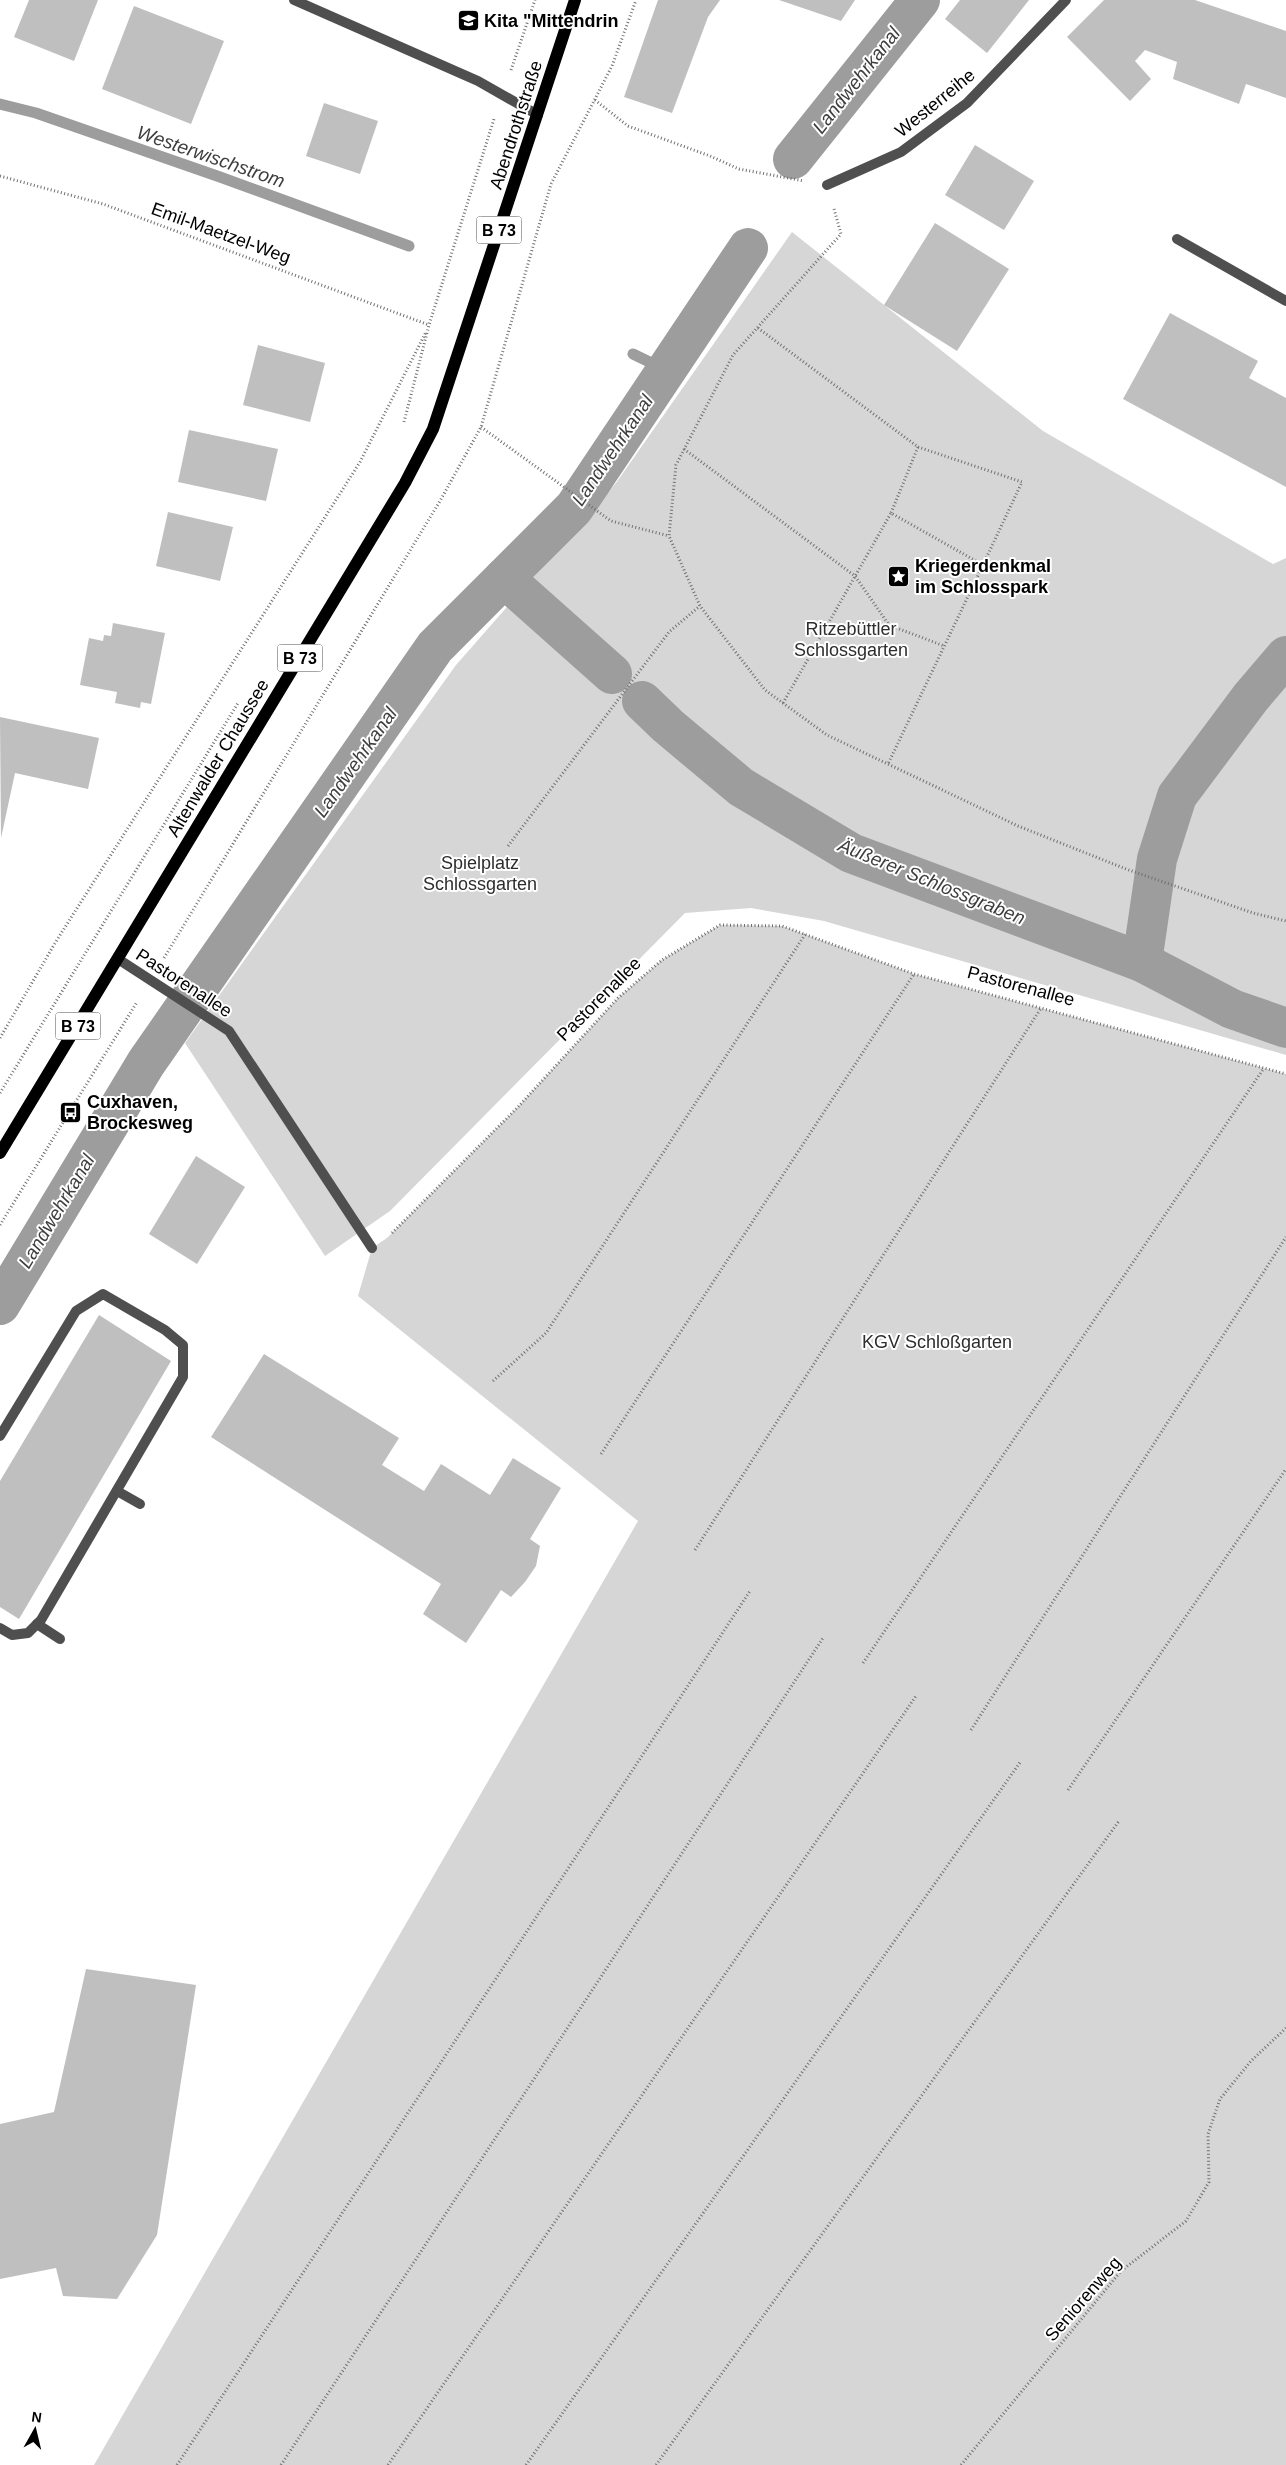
<svg xmlns="http://www.w3.org/2000/svg" width="1286" height="2465" font-family="Arial,sans-serif">
<style>
.green{fill:#d6d6d6}
.lines{fill:none;stroke-linecap:round;stroke-linejoin:round}
.stream{stroke:#9d9d9d;stroke-width:11}
.canal{stroke:#9d9d9d;stroke-width:40}
.building{fill:#bfbfbf}
.path{stroke:#717171;stroke-width:3;stroke-dasharray:1 2.5;stroke-linecap:butt}
.service{stroke:#4f4f4f;stroke-width:10}
.minor{stroke:#4f4f4f;stroke-width:10}
.primary{stroke:#000;stroke-width:12}
.labels{text-anchor:middle;stroke-width:4;stroke-linejoin:round;paint-order:stroke}
.shield{fill:#fff;stroke:#4c4c4c;stroke-width:1}
.shield-label{font-size:16px;font-weight:bold;fill:#000}
.poi-label{font-size:18px;font-weight:bold;fill:#000;stroke:#fff;text-anchor:start}
.street-label{font-size:18px;fill:#000;stroke:#fff}
.park-label{font-size:18px;fill:#2d2d2d;stroke:#fff}
.water-label{font-size:19px;font-style:italic;fill:#3e3e3e;stroke:#fff}
</style>
<rect width="100%" height="100%" fill="#fff"/>
<!-- green -->
<g class="green">
<polygon points="792,232 1043,431 1273,564 1286,558 1286,1055 824,921 751,908 685,913 390,1211 325,1256 185,1043 456,665 616,483"/>
<polygon points="720,925 782,926 914,974 1286,1074 1286,2465 94,2465 638,1521 358,1296 372,1248 387,1238 517,1108 618,998 662,960"/>
</g>
<g class="lines">
<!-- stream -->
<g class="stream">
<polyline points="0,104 36,113 220,177 409,246"/>
<polyline points="633,354 666,370"/>
</g>
<!-- canal -->
<g class="canal">
<polyline points="793,159 920,0"/>
<polyline points="504,578 612,674"/>
<polyline points="642,701 668,726 741,787 851,853 1142,962 1157,859 1177,796 1251,697 1286,656"/>
<polyline points="1142,962 1232,1009 1286,1028"/>
<polyline points="0,1305 146,1063 435,647 574,508 748,248"/>
</g>
</g>
<!-- building -->
<g class="building">
<polygon points="29,0 98,0 74,61 14,37"/>
<polygon points="658,0 720,0 708,17 672,113 624,97"/>
<polygon points="779,0 855,0 841,21"/>
<polygon points="960,0 1029,0 987,53 945,19"/>
<polygon points="1104,0 1195,0 1286,31 1286,98 1246,84 1239,104 1173,79 1177,62 1145,50 1135,61 1151,79 1130,101 1067,37"/>
<polygon points="134,6 224,41 191,124 102,89"/>
<polygon points="324,103 378,121 360,174 306,156"/>
<polygon points="975,145 1034,181 1004,230 945,195"/>
<polygon points="935,223 1009,269 957,351 884,305"/>
<polygon points="1170,313 1258,361 1249,378 1286,398 1286,487 1123,399"/>
<polygon points="258,345 325,363 310,422 243,405"/>
<polygon points="189,430 278,449 266,501 178,482"/>
<polygon points="168,512 233,527 220,581 156,566"/>
<polygon points="113,623 165,633 151,704 141,702 140,708 115,703 117,692 80,685 89,638 103,641 104,635 111,636"/>
<polygon points="0,717 99,738 88,789 15,773 1,838"/>
<polygon points="196,1156 245,1187 197,1264 149,1234"/>
<polygon points="99,1315 171,1361 19,1619 0,1607 0,1481"/>
<polygon points="264,1354 399,1438 382,1465 424,1491 441,1464 490,1495 513,1458 561,1488 530,1539 540,1546 536,1566 525,1582 511,1597 501,1590 466,1643 423,1614 441,1584 211,1437"/>
<polygon points="86,1969 196,1985 157,2235 117,2299 63,2296 56,2268 0,2279 0,2124 54,2112"/>
</g>
<g class="lines">
<!-- path -->
<g class="path">
<polyline points="511,70 535,0"/>
<polyline points="595,100 628,126 710,156 739,169 804,181"/>
<polyline points="0,176 103,204 429,325"/>
<polyline points="834,209 841,234 733,355 676,465 669,536 700,606 765,690 827,735 1018,826 1126,869 1253,913 1286,921"/>
<polyline points="758,328 918,447 891,513"/>
<polyline points="404,422 429,325 494,119"/>
<polyline points="481,427 611,521 669,536"/>
<polyline points="918,447 1022,482 983,565"/>
<polyline points="684,449 855,576 889,625 944,646"/>
<polyline points="783,703 891,513 983,565 888,764"/>
<polyline points="508,846 669,632 700,606"/>
<polyline points="164,958 440,501 481,427 551,184 612,66 636,0"/>
<polyline points="0,1038 55,943 360,462 426,332"/>
<polyline points="0,1093 238,703"/>
<polyline points="0,1225 137,1002"/>
<polyline points="392,1233 517,1108 618,998 662,960 720,925 782,926 914,974 1286,1074"/>
<polyline points="493,1381 546,1333 806,933"/>
<polyline points="601,1454 914,974"/>
<polyline points="695,1550 1041,1008"/>
<polyline points="863,1663 1264,1068"/>
<polyline points="971,1730 1286,1237"/>
<polyline points="1068,1790 1286,1469"/>
<polyline points="177,2465 750,1591"/>
<polyline points="281,2465 823,1638"/>
<polyline points="388,2465 916,1696"/>
<polyline points="526,2465 1021,1761"/>
<polyline points="656,2465 1119,1821"/>
<polyline points="961,2465 1121,2271 1186,2221 1209,2182 1208,2134 1220,2099 1251,2061 1286,2028"/>
</g>
<!-- service -->
<g class="service">
<polyline points="1177,239 1286,301"/>
<polyline points="118,959 229,1031 372,1248"/>
<polyline points="0,1436 76,1311 103,1294 165,1330 183,1345 183,1377 41,1620 28,1633 12,1635 0,1628"/>
<polyline points="117,1491 140,1504"/>
<polyline points="37,1624 60,1639"/>
</g>
<!-- minor -->
<g class="minor">
<polyline points="294,0 478,81 538,115"/>
<polyline points="827,185 901,152 967,103 1066,0"/>
</g>
<!-- primary -->
<polyline class="primary" points="0,1153 405,483 433,429 575,0"/>
</g>
<!-- icons -->
<defs>
<symbol id="school-square" viewBox="-11 -11 22 22"><rect x="-9" y="-9" width="18" height="18" rx="4" fill="#000" stroke="#fff"/><path d="M0-5L7-2L0 1L-7-2ZM-4 1L0 2.5L4 1V4Q0 6-4 4Z" fill="#fff"/></symbol>
<symbol id="sight-square" viewBox="-11 -11 22 22"><rect x="-9" y="-9" width="18" height="18" rx="4" fill="#000" stroke="#fff"/><path d="M0-6L1.8-2.2L6-1.7L2.9 1.2L3.7 5.4L0 3.3L-3.7 5.4L-2.9 1.2L-6-1.7L-1.8-2.2Z" fill="#fff"/></symbol>
<symbol id="bus-square" viewBox="-11 -11 22 22"><rect x="-9" y="-9" width="18" height="18" rx="4" fill="#000" stroke="#fff"/><path d="M-5-6H5V4H4V6H2V4H-2V6H-4V4H-5ZM-3.5-4V0h7V-4ZM-3.5 1.2v1.5H-2V1.2ZM2 1.2v1.5H3.5V1.2Z" fill="#fff"/></symbol>
</defs>
<g fill-rule="evenodd">
<use href="#school-square" x="456" y="8" width="25" height="25"/>
<use href="#sight-square" x="886" y="564" width="25" height="25"/>
<use href="#bus-square" x="58" y="1100" width="25" height="25"/>
</g>
<g class="labels">
<!-- shield labels -->
<g class="shield">
<rect x="476.5" y="216.5" width="45" height="27" rx="4"/>
<rect x="277.5" y="644.5" width="45" height="27" rx="4"/>
<rect x="55.5" y="1012.5" width="45" height="27" rx="4"/>
</g>
<g class="shield-label">
<text x="499" y="236">B 73</text>
<text x="300" y="664">B 73</text>
<text x="78" y="1032">B 73</text>
</g>
<!-- poi labels -->
<g class="poi-label">
<text x="484" y="27">Kita "Mittendrin</text>
<text x="915" y="572">Kriegerdenkmal<tspan x="915" dy="21">im Schlosspark</tspan></text>
<text x="87" y="1108">Cuxhaven,<tspan x="87" dy="21">Brockesweg</tspan></text>
</g>
<!-- street labels -->
<g class="street-label">
<text transform="translate(935 103) rotate(-39)" y="6">Westerreihe</text>
<text transform="translate(516 125) rotate(-72)" y="6">Abendrothstraße</text>
<text transform="translate(221 233) rotate(20)" y="6">Emil-Maetzel-Weg</text>
<text transform="translate(218 758) rotate(-59)" y="6">Altenwalder Chaussee</text>
<text transform="translate(184 983) rotate(33)" y="6">Pastorenallee</text>
<text transform="translate(1021 986) rotate(15)" y="6">Pastorenallee</text>
<text transform="translate(599 999) rotate(-45)" y="6">Pastorenallee</text>
<text transform="translate(1083 2299) rotate(-49)" y="6">Seniorenweg</text>
</g>
<!-- park labels -->
<g class="park-label">
<text x="851" y="635">Ritzebüttler<tspan x="851" dy="21">Schlossgarten</tspan></text>
<text x="480" y="869">Spielplatz<tspan x="480" dy="21">Schlossgarten</tspan></text>
<text x="937" y="1348">KGV Schloßgarten</text>
</g>
<!-- water labels -->
<g class="water-label">
<text transform="translate(856 80) rotate(-52)" y="7">Landwehrkanal</text>
<text transform="translate(211 156) rotate(19)" y="7">Westerwischstrom</text>
<text transform="translate(612 450) rotate(-56)" y="7">Landwehrkanal</text>
<text transform="translate(355 762) rotate(-55)" y="7">Landwehrkanal</text>
<text transform="translate(932 881) rotate(22)" y="7">Äußerer Schlossgraben</text>
<text transform="translate(56 1211) rotate(-59)" y="7">Landwehrkanal</text>
</g>
</g>
<!-- north arrow -->
<g transform="translate(35 2430) rotate(8)" stroke="#ffffff" stroke-width="4" paint-order="stroke">
<path d="M0-4L9 19L0 12L-9 19Z" fill="#000000"/>
<text y="-8" font-size="14" font-weight="bold" text-anchor="middle" fill="#000000">N</text>
</g>
</svg>
